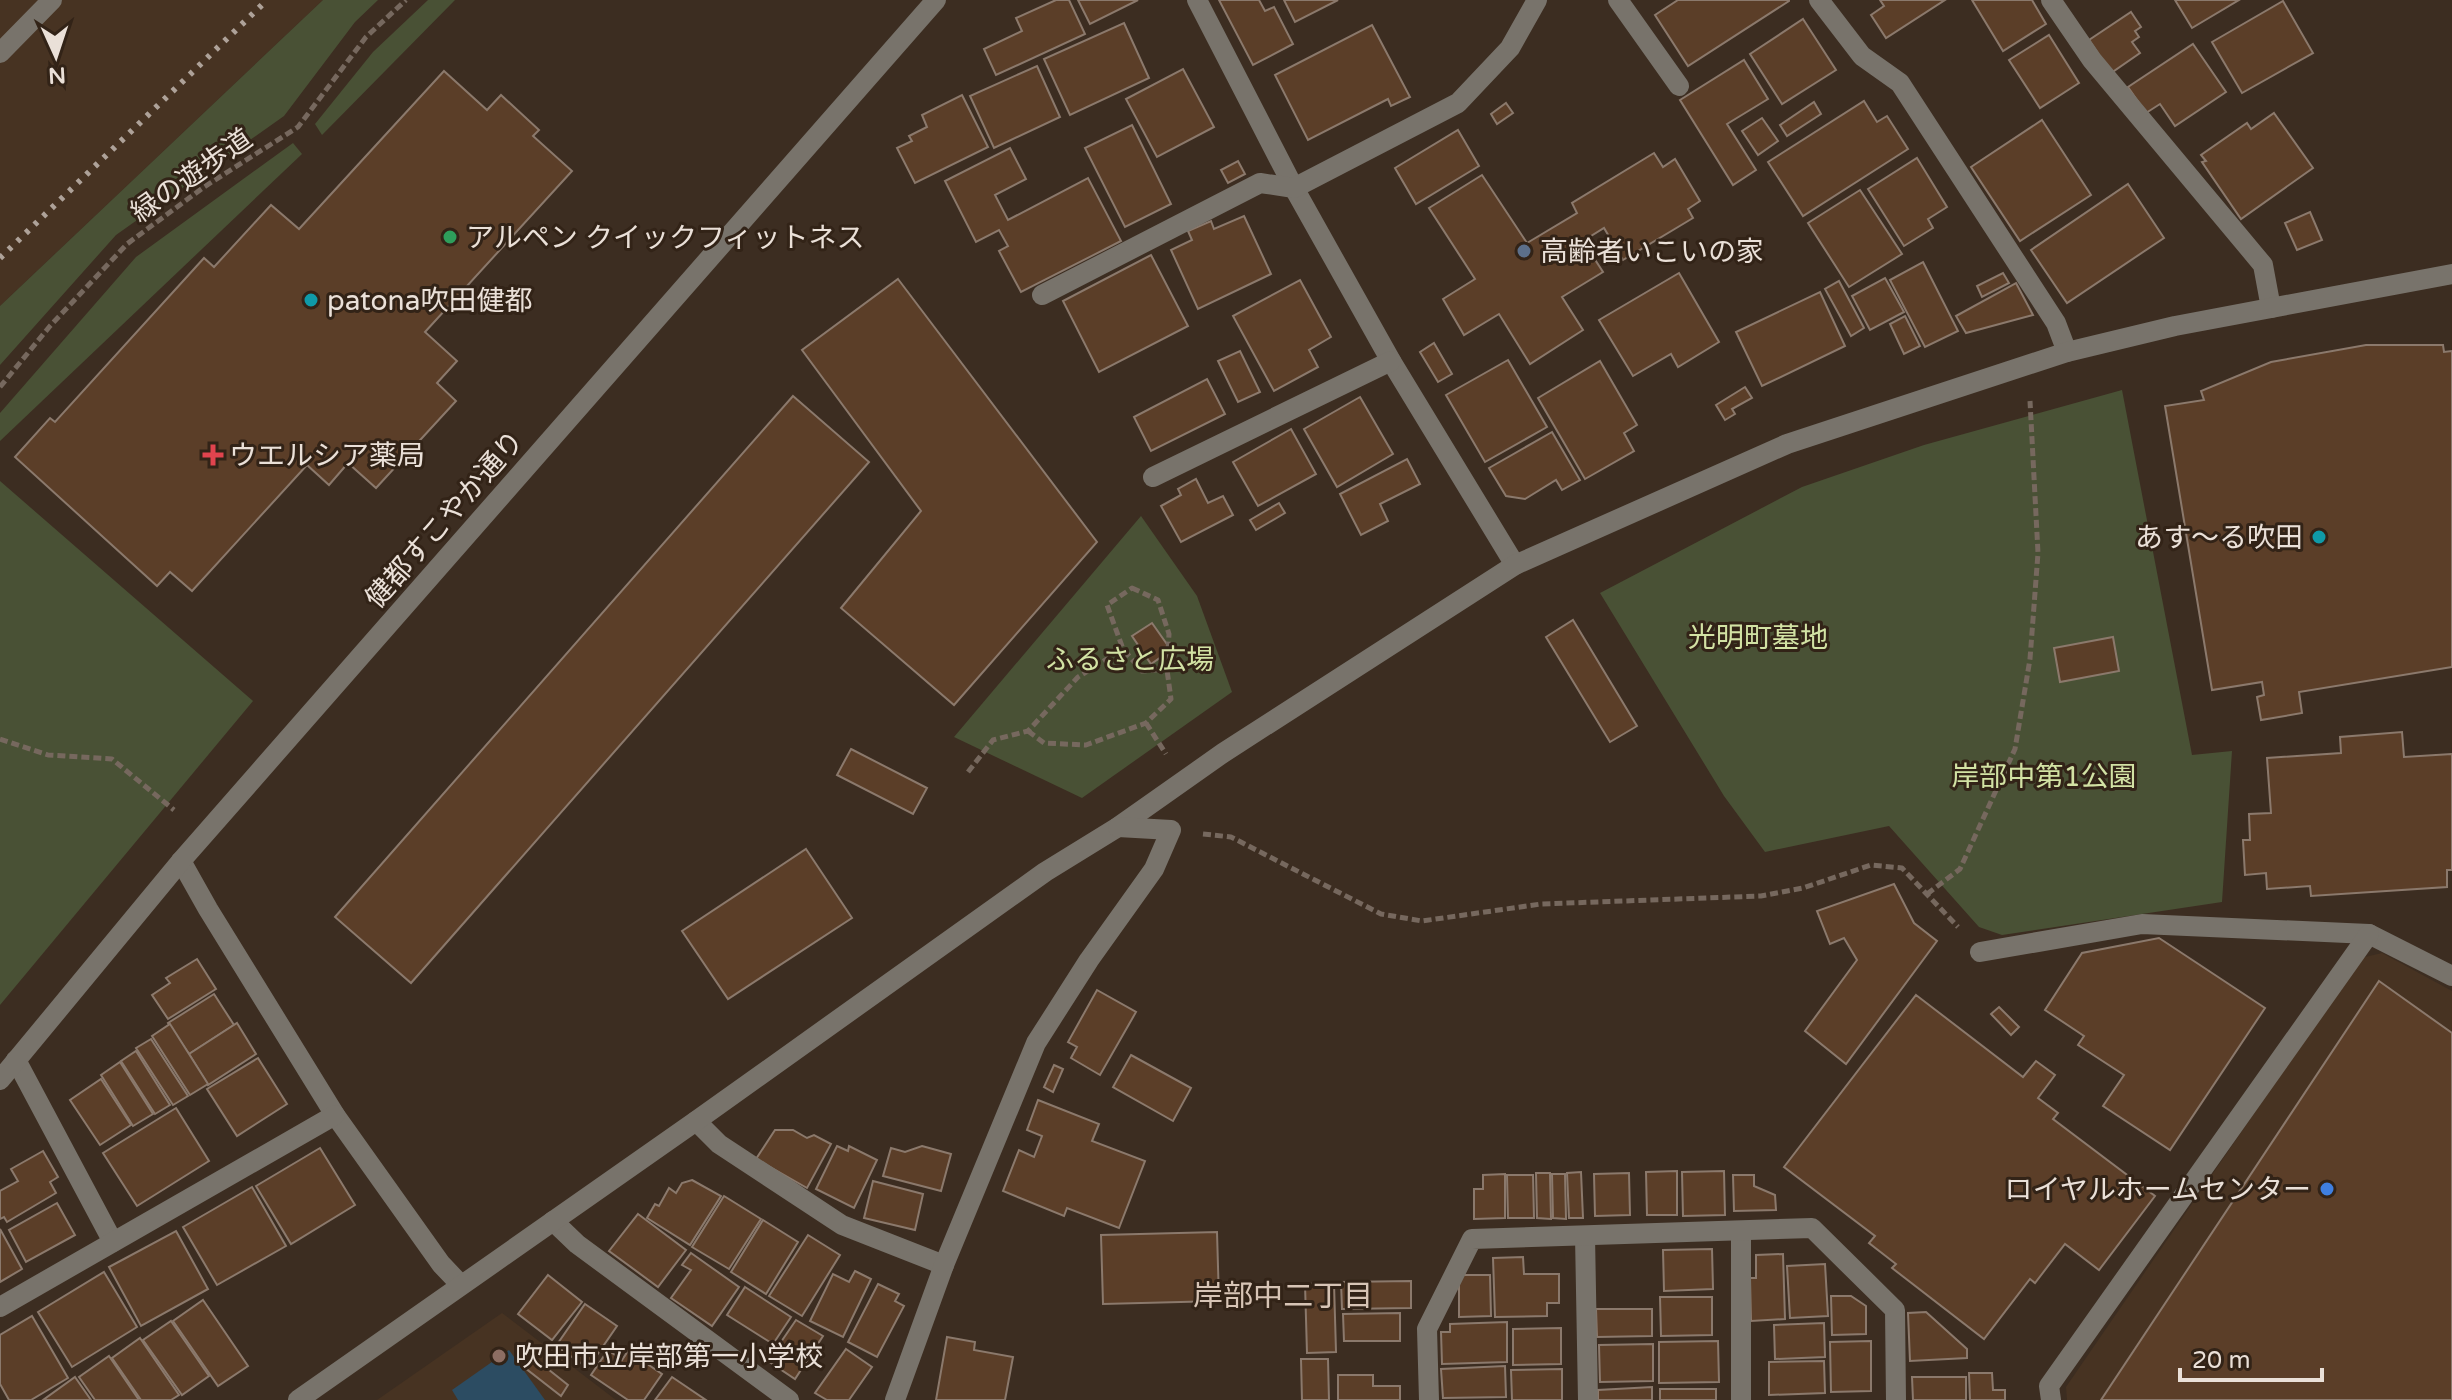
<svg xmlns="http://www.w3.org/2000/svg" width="2452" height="1400" font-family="'Varela Round','Noto Sans JP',sans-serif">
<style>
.built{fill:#473322}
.green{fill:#495135}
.water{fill:#2c4c62}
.building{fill:#5b3e28;stroke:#8b796c;stroke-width:2}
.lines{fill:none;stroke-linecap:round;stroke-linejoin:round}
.path{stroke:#76685e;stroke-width:5;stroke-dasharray:8 4;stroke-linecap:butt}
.minor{stroke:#78736b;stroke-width:20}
.rail{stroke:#aea299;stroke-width:6;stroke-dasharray:4 8;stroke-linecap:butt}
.leisure-dot{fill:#2e9e5b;stroke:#322317;stroke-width:3}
.service-dot{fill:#5c6f8a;stroke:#322317;stroke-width:3}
.culture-dot{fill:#0f9aa8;stroke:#322317;stroke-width:3}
.health-dot{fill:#e0444e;stroke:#322317;stroke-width:3}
.shop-dot{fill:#3f7fe0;stroke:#322317;stroke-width:3}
.education-dot{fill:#8d6e63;stroke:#322317;stroke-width:3}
.labels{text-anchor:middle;stroke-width:6;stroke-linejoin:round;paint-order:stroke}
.street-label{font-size:28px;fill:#eae0d8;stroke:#322317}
.poi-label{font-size:28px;fill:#eae0d8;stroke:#322317;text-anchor:start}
.park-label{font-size:28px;fill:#d2e2a4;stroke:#322317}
.neighbourhood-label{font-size:30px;fill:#d7c4b5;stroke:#322317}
</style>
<rect width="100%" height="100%" fill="#3c2d21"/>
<!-- built -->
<g class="built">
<polygon points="0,0 323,0 0,306"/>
<polygon points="2382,953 2452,991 2452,1400 2067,1400 2066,1387 2361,958"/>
<polygon points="502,1313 616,1400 377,1400"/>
</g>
<!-- green -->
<g class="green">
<polygon points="323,0 378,0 355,22 284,116 116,235 0,365 0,306"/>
<polygon points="428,0 455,0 322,135 315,124 373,52"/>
<polygon points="293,143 302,154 0,441 0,413 136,257"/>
<polygon points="2122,390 2192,755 2232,751 2222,902 2002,935 1979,927 1889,826 1765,852 1724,796 1600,593 1802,487 1924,445"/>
<polygon points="0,481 253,701 0,1005"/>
<polygon points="1141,516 1197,596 1232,692 1082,798 954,737"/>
</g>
<!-- water -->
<polygon class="water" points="509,1350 545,1400 458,1400 452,1390"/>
<!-- building -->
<g class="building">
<polygon points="1056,0 1069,0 1085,34 996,75 984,49 1022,31 1016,18"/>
<polygon points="1078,0 1138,0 1090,24"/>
<polygon points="1219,0 1259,0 1265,11 1274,7 1293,44 1253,65"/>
<polygon points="1284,0 1338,0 1295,22"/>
<polygon points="1678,0 1789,0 1789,1 1688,66 1655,15"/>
<polygon points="1880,0 1945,0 1886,38 1871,15 1884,6"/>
<polygon points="1972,0 2032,0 2046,24 2003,51"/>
<polygon points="2175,0 2239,0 2192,28"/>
<polygon points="2283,1 2313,53 2242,93 2212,42"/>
<polygon points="2131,12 2141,27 2135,31 2139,37 2132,42 2140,53 2111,73 2089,40"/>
<polygon points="1803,19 1836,70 1782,104 1750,54"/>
<polygon points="1124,23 1149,78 1070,115 1044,59"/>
<polygon points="1372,25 1410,97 1391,106 1388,99 1308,140 1275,75"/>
<polygon points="2049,35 2079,83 2040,108 2009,60"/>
<polygon points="2193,44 2226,92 2175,126 2160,104 2146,113 2128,87"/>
<polygon points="1744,60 1768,99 1727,124 1756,170 1733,185 1680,100"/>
<polygon points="1037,66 1060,117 994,148 970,96"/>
<polygon points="1183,69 1214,127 1157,157 1126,99"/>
<polygon points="444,71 487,110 501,95 539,130 533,136 572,171 425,332 457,361 437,383 456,401 376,488 348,463 329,485 307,465 192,591 170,572 157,586 15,457 50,418 55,422 204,258 214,267 271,205 299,229"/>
<polygon points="962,95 988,147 915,183 897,148 912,141 909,136 927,127 922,115"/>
<polygon points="1864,101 1877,122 1887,116 1908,149 1803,216 1768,162"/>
<polygon points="1814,102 1821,114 1787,136 1780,125"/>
<polygon points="1506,103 1513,113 1497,124 1491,114"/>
<polygon points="2274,113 2313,168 2241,219 2202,162 2206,161 2201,155 2247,123 2251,129"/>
<polygon points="1762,118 1778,141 1758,155 1742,131"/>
<polygon points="2042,120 2091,195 2020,241 1971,167"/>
<polygon points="1132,125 1171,204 1125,227 1085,148"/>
<polygon points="1458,130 1479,166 1416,204 1395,168"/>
<polygon points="1010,148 1026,179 995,195 1008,220 1088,178 1121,241 1021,292 999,251 1008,246 999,230 976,242 945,181"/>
<polygon points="1654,153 1663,167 1675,159 1700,201 1688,209 1693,218 1623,260 1604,228 1583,241 1603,272 1562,297 1583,330 1530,364 1499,314 1464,335 1443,299 1475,279 1429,208 1482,175 1527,243 1577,213 1572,203"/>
<polygon points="1917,158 1947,207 1928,219 1933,228 1904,246 1868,189"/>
<polygon points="1238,161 1245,174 1228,183 1221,170"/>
<polygon points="2128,184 2164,238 2067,303 2031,250"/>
<polygon points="1860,190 1902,254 1849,287 1808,223"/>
<polygon points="2310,212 2322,240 2297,250 2285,223"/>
<polygon points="1244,216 1271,274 1198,309 1171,250 1192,240 1188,231 1211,221 1214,229"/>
<polygon points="1151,255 1188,326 1099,372 1063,301"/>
<polygon points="1923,262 1958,331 1925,347 1890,280"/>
<polygon points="1679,273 1719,342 1678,367 1671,354 1633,376 1599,320"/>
<polygon points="2003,273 2009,283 1982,297 1977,286"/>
<polygon points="1885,278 1904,312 1870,330 1852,296"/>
<polygon points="898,279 1097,542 954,705 841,608 921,511 802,350"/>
<polygon points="1300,280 1331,337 1309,350 1318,367 1274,391 1233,316"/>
<polygon points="1839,281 1864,328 1851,336 1825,289"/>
<polygon points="2016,283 2033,315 1966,333 1956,316"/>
<polygon points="1820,292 1845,346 1762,386 1736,332"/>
<polygon points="1905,316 1920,346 1904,354 1890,324"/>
<polygon points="1434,343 1452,374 1438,382 1420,352"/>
<polygon points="2366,345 2443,345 2444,352 2452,351 2452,667 2299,692 2302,713 2261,720 2257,697 2264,695 2262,682 2212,690 2165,406 2204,400 2201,391 2271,362"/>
<polygon points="1240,351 1260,392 1238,402 1218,361"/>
<polygon points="1508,360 1547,427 1485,462 1446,395"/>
<polygon points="1600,361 1637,425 1624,433 1634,451 1585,479 1538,398"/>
<polygon points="1207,379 1225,414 1151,451 1134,417"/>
<polygon points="1745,387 1752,398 1732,409 1735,414 1725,420 1716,405"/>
<polygon points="793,396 869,462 411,983 335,917"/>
<polygon points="1360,397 1393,454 1337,487 1304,429"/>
<polygon points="1291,429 1316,474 1258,506 1233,462"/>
<polygon points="1552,432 1580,480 1562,490 1556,480 1525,499 1506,496 1489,468"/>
<polygon points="1407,459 1420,484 1380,504 1388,521 1361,535 1340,494"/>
<polygon points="1196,479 1208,503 1223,496 1233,515 1181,542 1161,506 1181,495 1178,489"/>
<polygon points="1279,503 1285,513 1256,530 1250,520"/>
<polygon points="1573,620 1637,726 1610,742 1546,637"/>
<polygon points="1152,623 1171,650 1151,664 1132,636"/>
<polygon points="2113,637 2119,671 2060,682 2054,648"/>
<polygon points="2402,732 2404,757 2452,754 2452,870 2447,870 2447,887 2311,896 2310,886 2267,889 2266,873 2245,875 2243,840 2250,840 2249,814 2271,813 2267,758 2341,753 2340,737"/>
<polygon points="851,749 927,788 913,814 837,775"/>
<polygon points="806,849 852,918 728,999 682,931"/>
<polygon points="1894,884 1914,923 1937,941 1846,1064 1805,1031 1857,960 1844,938 1830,944 1817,911"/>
<polygon points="2159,938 2265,1008 2170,1150 2103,1106 2124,1075 2078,1045 2084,1036 2045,1010 2082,953"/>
<polygon points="197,959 216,989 168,1019 152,995 170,983 166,978"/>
<polygon points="2379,981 2452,1033 2452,1400 2101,1400"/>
<polygon points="1097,990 1136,1012 1100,1075 1071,1058 1077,1047 1068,1042"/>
<polygon points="214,994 234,1025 189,1054 168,1023"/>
<polygon points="1916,995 2023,1077 2036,1061 2055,1075 2038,1098 2058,1113 2053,1119 2155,1196 2099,1270 2065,1244 2035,1283 2030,1279 1984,1339 1892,1268 1896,1264 1869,1243 1875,1236 1784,1167"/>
<polygon points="1999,1007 2019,1027 2011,1035 1991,1014"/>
<polygon points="237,1023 256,1054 208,1085 189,1054"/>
<polygon points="170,1024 208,1084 190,1095 152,1036"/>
<polygon points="151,1039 188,1096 173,1105 136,1048"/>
<polygon points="136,1051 170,1105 155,1114 121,1061"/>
<polygon points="1131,1055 1191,1088 1173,1121 1113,1087"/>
<polygon points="258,1058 287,1104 237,1136 207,1089"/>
<polygon points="120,1062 153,1114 133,1126 101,1075"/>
<polygon points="1054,1065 1063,1069 1053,1092 1044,1087"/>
<polygon points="101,1079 131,1125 100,1145 70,1100"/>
<polygon points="1038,1100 1099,1124 1092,1141 1145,1161 1119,1228 1067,1208 1064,1216 1003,1191 1019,1150 1034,1157 1042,1136 1027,1130"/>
<polygon points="176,1108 209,1161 137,1206 103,1153"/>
<polygon points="775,1130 793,1130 807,1138 814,1135 831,1144 807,1188 756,1159"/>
<polygon points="837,1146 848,1151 849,1146 877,1160 854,1208 816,1189"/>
<polygon points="922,1146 951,1154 941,1191 883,1176 891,1148 905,1152"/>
<polygon points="320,1148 355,1205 291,1244 256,1186"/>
<polygon points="43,1151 58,1177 50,1182 56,1193 7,1222 4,1217 0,1219 0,1191 18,1181 11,1169"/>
<polygon points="1677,1171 1677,1215 1647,1215 1646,1172"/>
<polygon points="1724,1171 1725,1215 1683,1216 1682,1172"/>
<polygon points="1581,1172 1583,1218 1569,1218 1567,1173"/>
<polygon points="1536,1173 1550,1173 1551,1219 1537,1218"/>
<polygon points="1629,1173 1630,1215 1595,1216 1594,1174"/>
<polygon points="1505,1174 1505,1218 1474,1219 1474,1189 1483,1189 1483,1175"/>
<polygon points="1552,1174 1565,1174 1566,1219 1553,1218"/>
<polygon points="1507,1175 1533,1175 1534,1218 1508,1218"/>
<polygon points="1733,1175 1754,1175 1754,1186 1775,1195 1776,1210 1734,1211"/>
<polygon points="692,1180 721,1196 690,1245 647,1218 655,1204 659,1206 669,1188 676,1193 682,1183"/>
<polygon points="873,1181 923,1194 915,1230 864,1218"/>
<polygon points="252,1187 286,1246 217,1285 183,1227"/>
<polygon points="724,1196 761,1219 729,1269 692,1247"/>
<polygon points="57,1203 75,1235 26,1262 9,1230"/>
<polygon points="638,1214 686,1250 658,1287 609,1251"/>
<polygon points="763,1220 798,1242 766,1294 731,1272"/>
<polygon points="0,1229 22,1269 0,1282"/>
<polygon points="176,1231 208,1289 141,1326 109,1267"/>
<polygon points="1217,1232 1219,1301 1103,1304 1101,1235"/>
<polygon points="808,1235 840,1255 802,1316 769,1296"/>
<polygon points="1712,1249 1713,1289 1664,1291 1663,1250"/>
<polygon points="691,1253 739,1287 712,1326 671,1298 691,1270 682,1265"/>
<polygon points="1783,1254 1785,1319 1751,1321 1750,1278 1756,1278 1756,1255"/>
<polygon points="1523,1257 1524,1274 1559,1274 1559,1303 1547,1303 1547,1316 1495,1317 1493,1258"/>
<polygon points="1825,1264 1828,1316 1790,1318 1787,1266"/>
<polygon points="855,1271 871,1279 843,1337 810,1321 833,1274 849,1282"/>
<polygon points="104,1272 137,1327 72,1367 38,1312"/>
<polygon points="548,1275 582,1302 552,1340 518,1314"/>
<polygon points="1459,1275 1490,1275 1491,1316 1459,1317"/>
<polygon points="1411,1281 1411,1308 1342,1309 1341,1282"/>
<polygon points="1334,1283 1336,1352 1307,1353 1305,1284"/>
<polygon points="878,1284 899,1294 895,1301 904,1306 877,1357 848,1342"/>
<polygon points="745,1287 791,1317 773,1344 727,1315"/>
<polygon points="1831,1296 1851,1296 1866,1306 1866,1334 1832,1335"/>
<polygon points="1660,1297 1712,1297 1712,1335 1661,1336"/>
<polygon points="203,1300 248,1366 218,1386 173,1321"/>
<polygon points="585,1304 617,1326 588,1368 556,1346"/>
<polygon points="1596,1309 1652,1309 1652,1336 1597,1337"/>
<polygon points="1926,1312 1967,1349 1967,1358 1910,1361 1908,1313"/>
<polygon points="1400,1313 1400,1341 1344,1341 1343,1314"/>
<polygon points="32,1316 68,1378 31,1400 9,1400 0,1384 0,1335"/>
<polygon points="796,1320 823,1336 795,1379 768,1361"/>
<polygon points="171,1321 209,1376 182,1395 143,1340"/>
<polygon points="1507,1322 1507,1362 1442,1364 1441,1332 1450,1332 1450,1324"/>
<polygon points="1824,1323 1825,1357 1775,1359 1774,1325"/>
<polygon points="1561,1328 1561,1364 1513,1365 1513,1329"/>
<polygon points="947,1337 975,1342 974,1350 1013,1357 1005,1400 936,1400"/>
<polygon points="140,1338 179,1395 171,1400 141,1400 112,1358"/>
<polygon points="1718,1341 1719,1382 1659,1383 1659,1342"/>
<polygon points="1871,1341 1871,1391 1831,1392 1830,1342"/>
<polygon points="1653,1344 1653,1381 1600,1382 1599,1345"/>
<polygon points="846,1349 872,1367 849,1400 827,1400 815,1393"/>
<polygon points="608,1350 622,1360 628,1351 662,1374 644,1400 628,1400 591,1375"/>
<polygon points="529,1354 568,1385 561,1396 520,1364"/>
<polygon points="109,1356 139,1400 95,1400 79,1377"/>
<polygon points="1301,1359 1328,1359 1329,1400 1302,1400"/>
<polygon points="1824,1361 1825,1393 1769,1395 1769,1362"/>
<polygon points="1505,1366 1506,1397 1443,1398 1441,1369"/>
<polygon points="1562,1369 1562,1400 1512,1400 1511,1370"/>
<polygon points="1969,1373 1992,1373 1993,1390 2005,1390 2005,1400 1970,1400"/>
<polygon points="1338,1375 1373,1375 1373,1386 1400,1386 1400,1400 1338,1400"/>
<polygon points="75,1377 91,1400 43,1400"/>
<polygon points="672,1377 706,1400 655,1400"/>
<polygon points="1912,1377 1966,1377 1966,1400 1913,1400"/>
<polygon points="1652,1387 1652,1400 1598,1400 1598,1390"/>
<rect x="1660" y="1389" width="56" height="11"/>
</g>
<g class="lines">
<!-- path -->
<g class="path">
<polyline points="0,387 50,326 127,244 204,187 298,127 366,37 406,0"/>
<polygon points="1132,588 1158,600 1169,634 1167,669 1142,671 1123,649 1107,605"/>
<polyline points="1146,723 1166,754"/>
<polyline points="1028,731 1044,743 1086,745 1146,723 1171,699 1167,670"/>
<polyline points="0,739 48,755 112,759 174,810"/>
<polyline points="968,772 993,740 1028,731 1078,677 1123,649"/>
<polyline points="1203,834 1231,837 1381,914 1422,921 1541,904 1761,896 1803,888 1871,865 1902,868 1958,927"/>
<polyline points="1927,894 1960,869 2015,749 2030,659 2038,553 2030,401"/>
</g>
<!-- minor -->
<g class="minor">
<polyline points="1197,0 1294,188 1391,361 1515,565"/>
<polyline points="1618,0 1679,86"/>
<polyline points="1819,0 1862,56 1900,83 2056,323 2067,352"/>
<polyline points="2051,0 2092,60 2263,265 2271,308"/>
<polyline points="0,53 52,0"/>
<polyline points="1042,295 1260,183 1294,188 1458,103 1510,48 1537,0"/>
<polyline points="1153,477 1391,361"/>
<polyline points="181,861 208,909 335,1115 441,1264 461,1285"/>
<polyline points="1980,952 2142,924 2369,934 2452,976"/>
<polyline points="16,1060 113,1242"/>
<polyline points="0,1080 181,861 936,0"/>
<polyline points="696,1121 719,1144 842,1225 944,1265"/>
<polyline points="553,1221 577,1244 789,1400"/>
<polyline points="1741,1231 1741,1400"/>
<polyline points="1585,1236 1588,1400"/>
<polyline points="0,1307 335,1115"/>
<polyline points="298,1400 696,1121 1045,872 1118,827 1223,753 1515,565 1787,444 2067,352 2175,326 2452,274"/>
<polyline points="895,1400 944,1265 1036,1043 1089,960 1154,869 1171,830 1118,827"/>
<polyline points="1429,1400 1427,1329 1472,1239 1812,1228 1895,1310 1896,1400"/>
<polyline points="2051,1400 2049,1386 2369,934"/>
</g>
<!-- rail -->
<polyline class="rail" points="0,258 267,0"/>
</g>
<!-- markers -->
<circle class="leisure-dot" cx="450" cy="237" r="8"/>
<circle class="service-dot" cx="1524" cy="251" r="8"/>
<g class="culture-dot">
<circle cx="311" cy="300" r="8"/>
<circle cx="2319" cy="537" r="8"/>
</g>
<path class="health-dot" d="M209 443h8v8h8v8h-8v8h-8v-8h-8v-8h8z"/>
<circle class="shop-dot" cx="2327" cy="1189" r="8"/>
<circle class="education-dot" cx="499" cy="1356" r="8"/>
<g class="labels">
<!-- street labels -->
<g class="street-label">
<text transform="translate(191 175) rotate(-35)" y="10">緑の遊歩道</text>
<text transform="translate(444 519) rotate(-49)" y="10">健都すこやか通り</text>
</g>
<!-- poi labels -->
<g class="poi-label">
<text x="466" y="247">アルペン クイックフィットネス</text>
<text x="1540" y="261">高齢者いこいの家</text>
<text x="327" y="310">patona吹田健都</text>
<text x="229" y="465">ウエルシア薬局</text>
<text x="2303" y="547" text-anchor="end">あす～る吹田</text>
<text x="2311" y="1199" text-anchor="end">ロイヤルホームセンター</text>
<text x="515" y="1366">吹田市立岸部第一小学校</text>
</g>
<!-- park labels -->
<g class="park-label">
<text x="1758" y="647">光明町墓地</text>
<text x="1130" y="669">ふるさと広場</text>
<text x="2044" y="786">岸部中第1公園</text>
</g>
<!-- neighbourhood labels -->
<g class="neighbourhood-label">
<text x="1283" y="1306">岸部中二丁目</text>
</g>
</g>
<!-- north arrow -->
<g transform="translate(56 56) rotate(177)" stroke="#322317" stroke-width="6" paint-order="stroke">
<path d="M0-6L14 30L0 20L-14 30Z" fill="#eae0d8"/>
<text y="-12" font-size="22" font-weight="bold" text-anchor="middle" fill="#eae0d8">N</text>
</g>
<!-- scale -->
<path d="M2180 1368v12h142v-12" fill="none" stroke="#eae0d8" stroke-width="4"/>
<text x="2192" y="1368" font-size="24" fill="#eae0d8" stroke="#322317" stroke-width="6" paint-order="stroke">20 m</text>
</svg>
